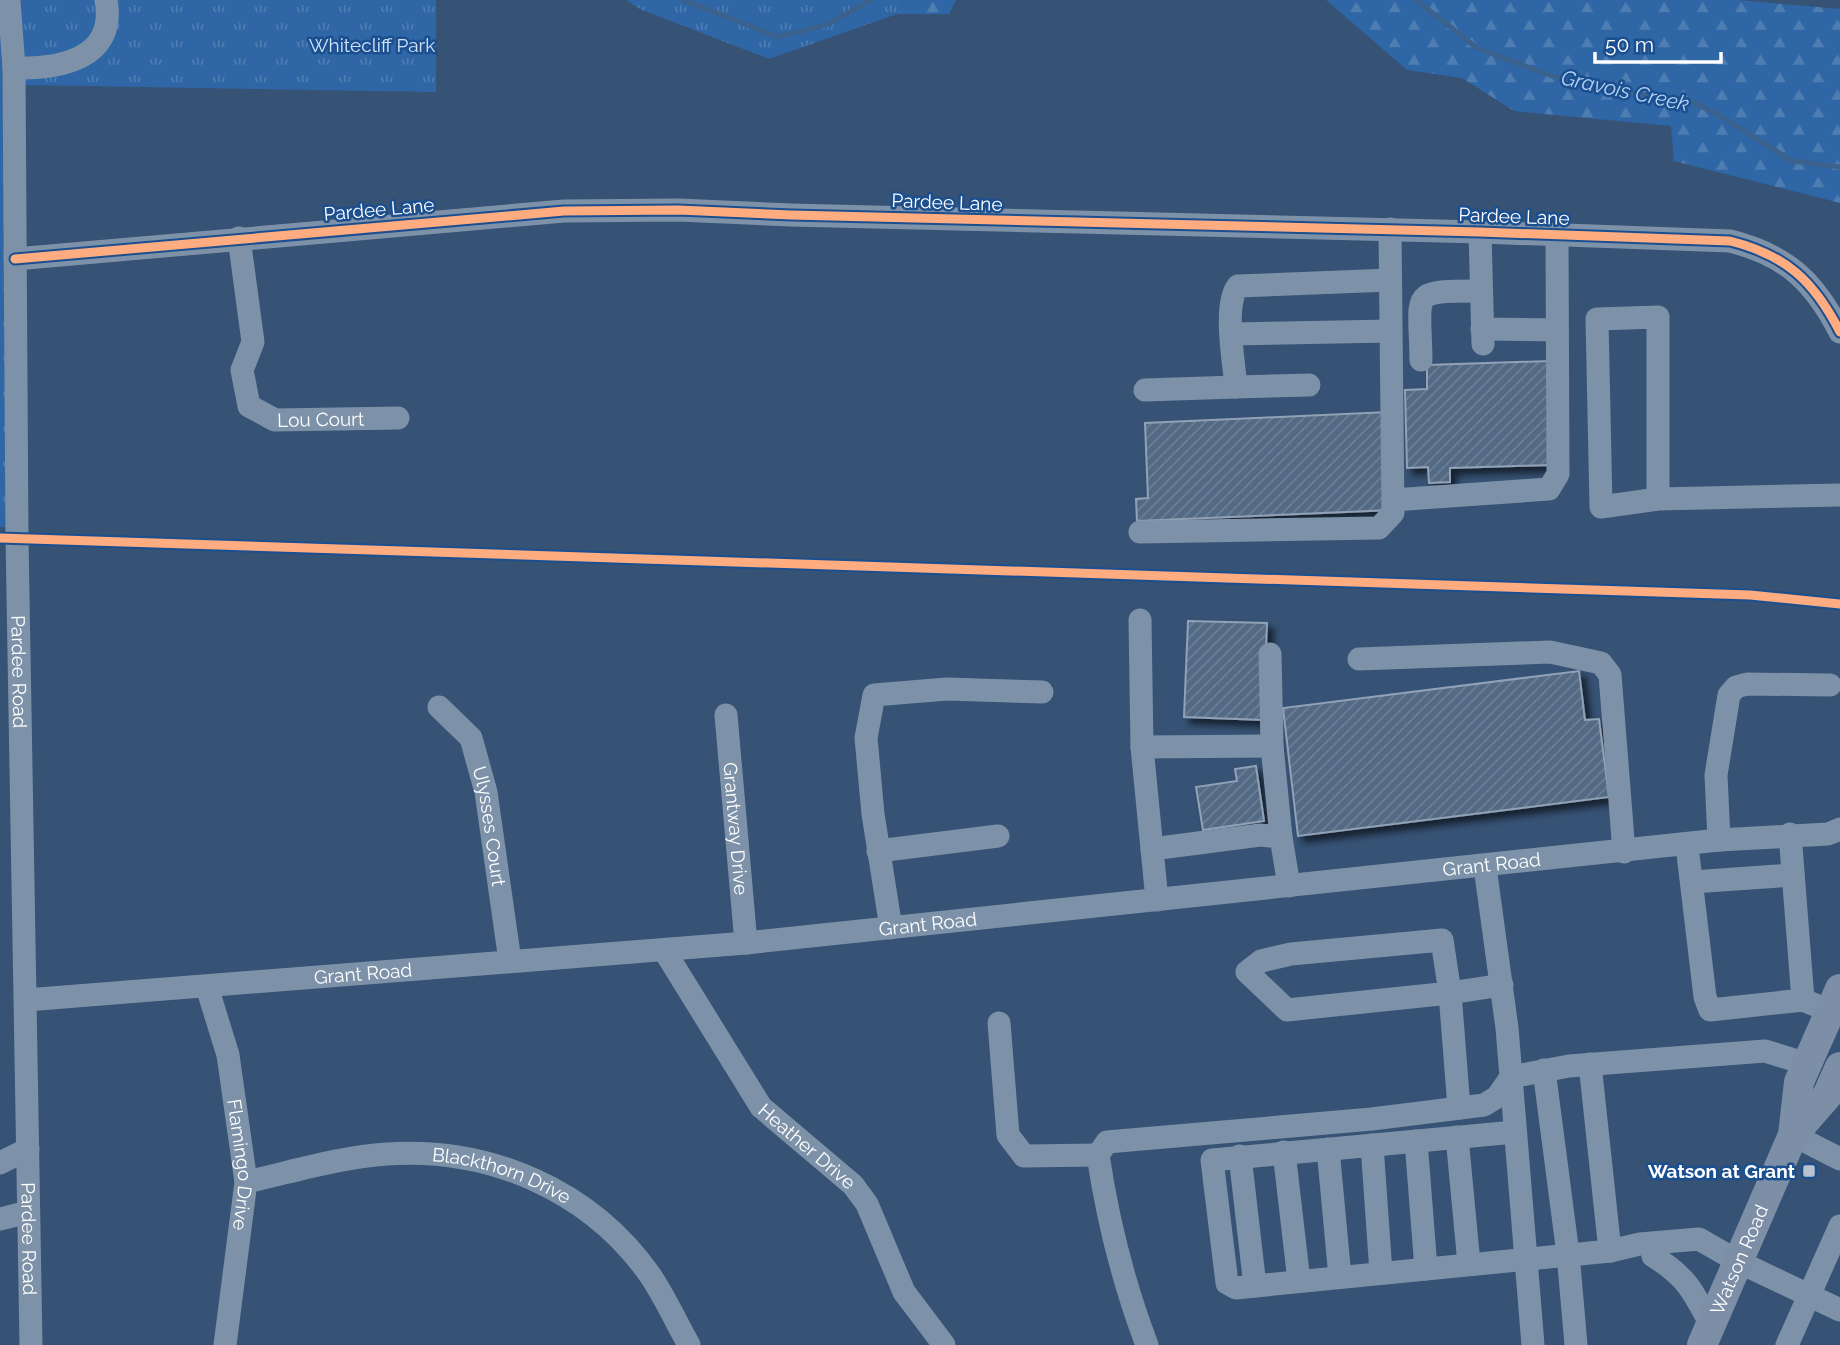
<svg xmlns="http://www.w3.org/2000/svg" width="1840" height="1345" font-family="Raleway,sans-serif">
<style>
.forest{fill:url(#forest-firs)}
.park{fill:url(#park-tufts)}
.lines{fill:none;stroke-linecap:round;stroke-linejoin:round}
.stream{stroke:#3b618d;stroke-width:5}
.building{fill:url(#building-hatch);stroke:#92a2b6;stroke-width:2;filter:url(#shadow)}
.minor{stroke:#7d92a8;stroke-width:23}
.major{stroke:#7d8ea7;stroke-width:30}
.cycleway-casing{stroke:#1b4f8f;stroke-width:13}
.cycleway{stroke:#ffac80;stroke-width:9}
.poi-dot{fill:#b9c2ce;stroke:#1b4f8f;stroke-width:2.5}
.labels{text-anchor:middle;stroke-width:5;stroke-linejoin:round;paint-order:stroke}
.park-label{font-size:19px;fill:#cfe3fa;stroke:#1b4f8f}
.street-label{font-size:19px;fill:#fff;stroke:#1b4f8f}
.poi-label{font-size:19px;font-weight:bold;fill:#fff;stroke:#1b4f8f;text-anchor:end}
.water-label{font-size:21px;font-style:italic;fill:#b5d3f5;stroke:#1b4f8f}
</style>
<defs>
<pattern id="forest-firs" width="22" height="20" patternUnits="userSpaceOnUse" patternTransform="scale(1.75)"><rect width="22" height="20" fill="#2f66a5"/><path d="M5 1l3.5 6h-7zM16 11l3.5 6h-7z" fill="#4e7db2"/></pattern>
<pattern id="park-tufts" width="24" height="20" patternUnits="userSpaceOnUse" patternTransform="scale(1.75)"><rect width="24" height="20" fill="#2f66a5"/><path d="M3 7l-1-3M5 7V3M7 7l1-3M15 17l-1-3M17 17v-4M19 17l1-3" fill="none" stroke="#4e7db2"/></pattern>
<pattern id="building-hatch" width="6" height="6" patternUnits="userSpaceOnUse" patternTransform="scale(1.75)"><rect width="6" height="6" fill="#526984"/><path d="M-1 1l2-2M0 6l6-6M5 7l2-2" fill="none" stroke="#6c8096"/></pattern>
<filter id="shadow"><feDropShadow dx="6" dy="6" stdDeviation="3.5" flood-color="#0009"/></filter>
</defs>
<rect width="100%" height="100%" fill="#365274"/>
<!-- forest -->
<g class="forest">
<polygon points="905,0 956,0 949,14 897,14"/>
<polygon points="1326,0 1738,0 1840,9 1840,203 1674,161 1671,126 1514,111 1462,78 1407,70"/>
</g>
<!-- park -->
<g class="park">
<polygon points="21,0 436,0 436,92 24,85"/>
<polygon points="626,0 905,0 897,14 769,59 640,9"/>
<polygon points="0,9 2,34 9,527 0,527"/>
</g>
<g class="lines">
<!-- stream -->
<g class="stream">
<polyline points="683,0 778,37 826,25 871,0"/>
<polyline points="1416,0 1477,48 1552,76 1616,92 1689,100 1722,117 1792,161 1840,167"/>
</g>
</g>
<!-- building -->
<g class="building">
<polygon points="1550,361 1553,465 1450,468 1450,482 1429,483 1428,467 1407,468 1405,390 1427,389 1427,365"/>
<polygon points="1388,412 1392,510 1137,521 1136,499 1148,498 1145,423"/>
<polygon points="1188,621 1267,623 1263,720 1184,717"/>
<polygon points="1579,671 1585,720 1599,719 1609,797 1298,836 1283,708"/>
<polygon points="1256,766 1264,821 1203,830 1196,787 1237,781 1235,769"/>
</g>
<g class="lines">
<!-- minor -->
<g class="minor">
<path id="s1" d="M9,0L14,68L17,538L31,1345"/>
<path d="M14,68C58,69 117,60 106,0"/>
<polyline points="1480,232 1483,344"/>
<path id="s2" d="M239,238L253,342L242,370L249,406L275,420L398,418"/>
<path d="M15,259L564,211L678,210L791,215L1480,232L1730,241C1786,255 1814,281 1840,332"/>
<polyline points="1482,329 1557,330"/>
<polyline points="1232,334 1390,331"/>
<path d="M1421,360C1420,290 1408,291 1481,291"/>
<polyline points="1236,387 1309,385"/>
<path d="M1145,390L1236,387C1234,362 1223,305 1238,286L1390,280"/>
<polyline points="1658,499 1658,317 1597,319 1601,507 1658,499 1840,495"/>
<polyline points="1393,500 1549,489 1558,474 1557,235"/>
<polyline points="1140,532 1379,528 1393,513 1390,229"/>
<polyline points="1140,620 1142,747 1272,746"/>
<polyline points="1270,654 1272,746 1281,837"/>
<polyline points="1359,659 1550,652 1601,663 1610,675 1624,852"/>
<path id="s3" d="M439,707L471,738L486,792L510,961"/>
<path id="s4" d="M726,715L746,943"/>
<polyline points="1142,747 1152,849"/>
<polyline points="1790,834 1803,1000"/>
<polyline points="1719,840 1716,775 1729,695 1736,687 1747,684 1830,685"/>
<polyline points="1687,846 1705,997 1710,1010 1803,1000 1830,1011"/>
<polyline points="878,851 998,836"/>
<polyline points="1485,867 1507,1028 1533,1345"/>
<polyline points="1692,882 1793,875"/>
<polyline points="1157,900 1152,849 1260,835 1281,837 1289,886"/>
<polyline points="891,928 873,814 866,738 874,695 947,689 1042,692"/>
<polygon points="1442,940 1450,993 1287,1010 1247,972 1261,961 1291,954"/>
<path id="s5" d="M664,950L761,1107L853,1185L867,1204L904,1292L944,1345"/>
<path id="s6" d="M207,987L228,1055L246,1182L225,1345"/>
<path id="s7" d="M26,1000L746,943L1719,840L1828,834L1840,829"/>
<path d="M999,1023L1008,1135L1024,1156L1098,1155C1108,1222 1123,1282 1147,1345"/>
<polyline points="1590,1064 1610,1251"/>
<polyline points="1544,1070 1568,1254 1576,1345"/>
<polyline points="1459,1108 1450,993 1502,985"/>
<polyline points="1515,1132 1212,1160 1227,1283 1236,1288 1255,1286 1610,1251 1640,1244 1699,1239 1739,1262 1840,1310"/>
<polyline points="1793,1135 1840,1159"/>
<polyline points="1457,1137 1469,1264"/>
<polyline points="1416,1141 1426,1269"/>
<polyline points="1372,1145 1381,1273"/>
<polyline points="1328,1149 1340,1277"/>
<polyline points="1284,1152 1299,1281"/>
<polyline points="1098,1155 1107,1142 1372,1119 1484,1105 1497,1097 1511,1077 1569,1066 1765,1051 1807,1064"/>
<polyline points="1240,1156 1255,1286"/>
<polyline points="0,1163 28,1149"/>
<path id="s8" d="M246,1182C292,1172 340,1157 387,1154C490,1147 590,1190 650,1275C665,1297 676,1322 689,1345"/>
<polyline points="0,1219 28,1212"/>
<path d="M1653,1256C1686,1276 1693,1291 1711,1325"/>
<polyline points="1787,1345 1840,1226"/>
</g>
<!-- major -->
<g class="major">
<polyline points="1793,1135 1827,1096 1840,1067"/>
<path id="s9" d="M1702,1345L1793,1135L1799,1082L1840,989"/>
</g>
<defs>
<g id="cycleway">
<path d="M15,259L564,211L678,210L791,215L1480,232L1730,241C1786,255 1814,281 1840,332"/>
<polyline points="0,538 1750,595 1840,604"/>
</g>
</defs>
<!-- cycleway casing -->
<use href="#cycleway" class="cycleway-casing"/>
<!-- cycleway -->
<use href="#cycleway" class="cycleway"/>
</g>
<!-- markers -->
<rect class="poi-dot" x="1802" y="1164" width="14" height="14" rx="3.5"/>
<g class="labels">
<!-- park labels -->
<g class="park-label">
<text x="372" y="52">Whitecliff Park</text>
</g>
<!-- street labels -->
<g class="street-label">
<text transform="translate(947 202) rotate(2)" y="7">Pardee Lane</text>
<text transform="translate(379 209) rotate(-5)" y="7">Pardee Lane</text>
<text transform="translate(1514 216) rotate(2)" y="7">Pardee Lane</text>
<text dy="7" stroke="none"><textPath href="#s2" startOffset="247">Lou Court</textPath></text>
<text dy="7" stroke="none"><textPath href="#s1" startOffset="672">Pardee Road</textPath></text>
<text dy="7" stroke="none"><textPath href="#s3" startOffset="135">Ulysses Court</textPath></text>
<text dy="7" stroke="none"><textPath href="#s4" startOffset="114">Grantway Drive</textPath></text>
<text dy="7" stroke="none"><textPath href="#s7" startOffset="1472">Grant Road</textPath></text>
<text dy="7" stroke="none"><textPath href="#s7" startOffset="905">Grant Road</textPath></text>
<text dy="7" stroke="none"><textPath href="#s7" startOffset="338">Grant Road</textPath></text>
<text dy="7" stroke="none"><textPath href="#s5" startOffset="245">Heather Drive</textPath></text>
<text dy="7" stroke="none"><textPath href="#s6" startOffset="182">Flamingo Drive</textPath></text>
<text dy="7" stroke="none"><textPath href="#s8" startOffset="262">Blackthorn Drive</textPath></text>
<text dy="7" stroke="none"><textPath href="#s1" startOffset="1239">Pardee Road</textPath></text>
<text dy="7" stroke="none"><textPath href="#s9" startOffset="93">Watson Road</textPath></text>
</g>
<!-- poi labels -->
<g class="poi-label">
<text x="1795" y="1178">Watson at Grant</text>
</g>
<!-- water labels -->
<g class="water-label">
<text transform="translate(1625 91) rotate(12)" y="7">Gravois Creek</text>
</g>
</g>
<!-- scale -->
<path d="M1595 52v10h126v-10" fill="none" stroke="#ffffff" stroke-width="3.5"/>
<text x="1605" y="52" font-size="21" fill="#ffffff" stroke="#1b4f8f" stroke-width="5" paint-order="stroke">50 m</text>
</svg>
